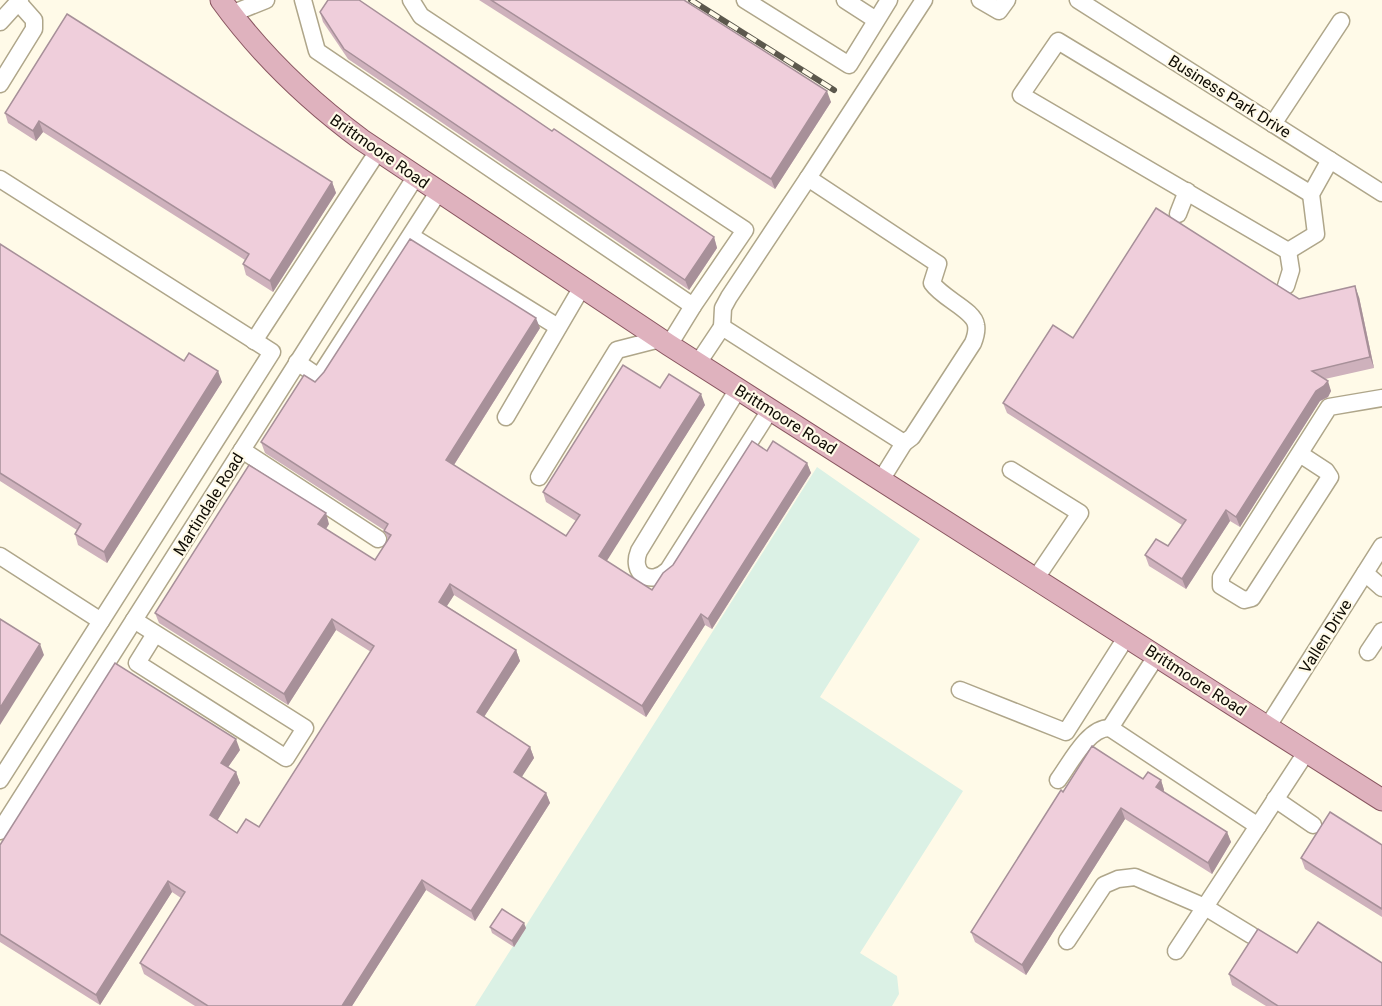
<svg xmlns="http://www.w3.org/2000/svg" width="1382" height="1006" font-family="Roboto,sans-serif">
<style>
.green{fill:#dbf1e5}
.lines{fill:none;stroke-linecap:round;stroke-linejoin:round}
.minor-casing{stroke:#afa68a;stroke-width:19}
.major-casing{stroke:#895660;stroke-width:23}
.minor{stroke:#fff;stroke-width:16}
.major{stroke:#dfb2be;stroke-width:21}
.rail-casing{stroke:#5c584d;stroke-width:6}
.rail{stroke:#fffae8;stroke-width:4;stroke-dasharray:11;stroke-linecap:butt}
.wall{fill:#ceb1bc}
.shaded-wall{fill:#a79099}
.building{fill:#efcedb;stroke:#a79099;stroke-width:1.5}
.labels{text-anchor:middle;stroke-width:4.5;stroke-linejoin:round;paint-order:stroke}
.street-label{font-size:16px;fill:#0f0c04;stroke:#fffae8}
</style>
<rect width="100%" height="100%" fill="#fffae8"/>
<!-- green -->
<polygon class="green" points="817,467 920,539 820,697 963,791 860,953 897,976 899,994 892,1006 475,1006"/>
<g class="lines">
<defs>
<g id="minor">
<polyline points="303,0 317,51 693,306 745,230 421,16 411,0"/>
<polyline points="745,0 849,65 889,0"/>
<polyline points="845,0 876,20"/>
<polyline points="980,0 999,11 1007,0"/>
<polyline points="1078,0 1382,193"/>
<polyline points="231,14 266,0"/>
<polyline points="0,22 20,0"/>
<polyline points="0,84 34,29 34,20 18,2"/>
<polyline points="1273,124 1341,21"/>
<polyline points="808,178 924,0"/>
<polyline points="0,179 272,352 0,780"/>
<polyline points="1178,214 1187,191"/>
<polyline points="411,236 558,327"/>
<polyline points="1288,251 1316,234 1311,194 1330,160"/>
<polyline points="1286,286 1291,270 1288,251 1021,95 1058,41 1311,194"/>
<path d="M722,327L723,308L729,297L808,178L938,264L932,283C943,299 974,310 976,325C977,330 975,338 973,343L912,437L904,443"/>
<polyline points="254,341 378,151"/>
<polyline points="669,345 693,306"/>
<polyline points="297,362 319,377 439,191"/>
<polyline points="698,363 722,327 730,332 904,443 881,480"/>
<path d="M738,389L639,551C630,573 650,587 668,570L770,410"/>
<polyline points="506,417 582,287"/>
<polyline points="242,450 378,539"/>
<polyline points="1300,454 1326,471 1330,477 1252,598 1244,600 1221,586 1221,577 1329,407 1382,398"/>
<polyline points="1011,470 1080,513 1036,578"/>
<polyline points="539,477 617,350 660,339"/>
<polyline points="0,556 101,621"/>
<polyline points="1365,573 1382,588"/>
<polyline points="134,620 305,728 286,758 137,663 155,634"/>
<polyline points="1368,652 1382,631"/>
<polyline points="1157,655 1110,728 1258,826 1307,751"/>
<polyline points="960,690 1066,732 1127,636"/>
<polyline points="1268,726 1382,546"/>
<path d="M1058,780C1070,764 1088,727 1110,728"/>
<polyline points="1275,799 1313,825"/>
<polyline points="0,831 416,176"/>
<polyline points="1067,941 1104,885 1118,879 1135,877 1205,907 1251,935"/>
<polyline points="1176,951 1258,826"/>
</g>
<path id="major" d="M221,0C260,54 308,100 362,140L669,345L1382,800"/>
</defs>
<!-- minor casing -->
<use href="#minor" class="minor-casing"/>
<!-- major casing -->
<use href="#major" class="major-casing"/>
<!-- minor -->
<use href="#minor" class="minor"/>
<!-- major -->
<use href="#major" class="major"/>
<defs>
<polyline id="rail" points="691,0 834,90"/>
</defs>
<!-- rail casing -->
<use href="#rail" class="rail-casing"/>
<!-- rail -->
<use href="#rail" class="rail"/>
</g>
<!-- wall -->
<g class="wall">
<polygon points="479,0 684,0 831,102 775,189"/>
<polygon points="320,12 552,131 714,237 717,248 689,290 348,59 323,22"/>
<polygon points="5,113 332,182 336,193 273,292 246,275 243,264 245,260 43,132 36,141 8,123"/>
<polygon points="0,244 184,361 222,382 107,563 78,545 75,534 77,530 0,481"/>
<polygon points="1359,297 1374,368 1325,379 1331,391 1328,397 1320,401 1240,527 1230,521 1186,589 1149,566 1145,555 1168,546 1182,525 1007,413 1003,403 1073,338 1299,299"/>
<polygon points="540,328 454,465 566,536 576,521 546,502 543,492 660,388 705,405 606,561 652,590 767,451 807,463 811,473 712,629 705,625 646,717 454,595 447,606 516,650 520,661 484,717 530,747 534,758 521,777 546,793 550,803 475,921 426,890 352,1006 195,1006 144,974 140,963 181,898 172,892 100,1005 0,942 0,845 240,750 228,767 236,772 240,783 217,820 237,833 259,827 371,652 336,630 288,705 159,623 155,613 329,524 326,529 375,560 388,540 384,530 265,453 261,442 315,382"/>
<polygon points="1143,779 1161,780 1164,790 1163,792 1227,832 1231,842 1212,874 1125,819 1026,975 975,942 971,932"/>
<polygon points="1382,845 1382,917 1305,869 1301,858"/>
<polygon points="490,927 526,928 514,947 492,933"/>
<polygon points="1229,974 1382,1006 1266,1006 1232,985"/>
</g>
<!-- shaded-wall -->
<g class="shaded-wall">
<polygon points="827,91 831,102 775,189 771,179"/>
<polygon points="39,121 43,132 36,141 33,131"/>
<polygon points="332,182 336,193 273,292 270,281"/>
<polygon points="714,237 717,248 689,290 685,280"/>
<polygon points="1355,286 1359,297 1374,368 1370,357"/>
<polygon points="536,318 540,328 450,471 446,460"/>
<polygon points="218,371 222,382 107,563 104,552"/>
<polygon points="1328,381 1331,391 1328,397 1320,401 1240,527 1236,517 1316,391"/>
<polygon points="701,394 705,405 603,567 599,556"/>
<polygon points="807,463 811,473 712,629 708,619"/>
<polygon points="1226,510 1230,521 1186,589 1182,579"/>
<polygon points="326,513 329,524 322,535 318,524"/>
<polygon points="450,584 454,595 443,612 439,602"/>
<polygon points="701,614 705,625 646,717 642,706"/>
<polygon points="332,619 336,630 288,705 284,694"/>
<polygon points="40,644 44,655 0,725 0,708"/>
<polygon points="516,650 520,661 480,723 477,712"/>
<polygon points="236,739 240,750 224,773 221,763"/>
<polygon points="530,747 534,758 518,783 514,772"/>
<polygon points="236,772 240,783 214,826 210,815"/>
<polygon points="1161,780 1164,790 1160,798 1156,787"/>
<polygon points="546,793 550,803 475,921 471,911"/>
<polygon points="1121,808 1125,819 1026,975 1022,965"/>
<polygon points="1227,832 1231,842 1212,874 1208,863"/>
<polygon points="422,880 426,890 352,1006 342,1006"/>
<polygon points="168,881 172,892 100,1005 96,995"/>
<polygon points="524,923 526,928 514,947 512,941"/>
</g>
<!-- building -->
<g class="building">
<polygon points="328,0 359,0 552,131 554,129 714,237 685,280 344,49 320,12"/>
<polygon points="491,0 684,0 827,91 771,179"/>
<polygon points="67,14 332,182 270,281 243,264 249,254 39,121 33,131 5,113"/>
<polygon points="1156,208 1299,299 1355,286 1370,357 1312,371 1328,381 1324,386 1316,391 1236,517 1226,510 1182,579 1145,555 1156,539 1168,546 1186,520 1003,403 1053,325 1073,338"/>
<polygon points="410,239 536,318 446,460 566,536 580,515 543,492 623,365 660,388 669,374 701,394 599,556 652,590 663,573 673,565 752,441 767,451 773,441 807,463 708,619 701,614 642,706 450,584 439,602 516,650 477,712 530,747 514,772 546,793 471,911 422,880 342,1006 208,1006 140,963 185,892 168,881 96,995 0,934 0,845 115,663 236,739 221,763 236,772 210,815 237,833 246,819 259,827 374,646 332,619 284,694 155,613 249,465 326,513 318,524 375,560 391,535 384,531 388,524 261,442 304,375 315,382 324,372"/>
<polygon points="0,244 184,361 189,353 218,371 104,552 75,534 81,524 0,473"/>
<polygon points="0,619 40,644 0,708"/>
<polygon points="1092,746 1143,779 1148,772 1161,780 1156,787 1227,832 1208,863 1121,808 1022,965 971,932 1061,790 1063,792"/>
<polygon points="1330,812 1382,845 1382,909 1301,858"/>
<polygon points="502,909 524,923 512,941 490,927"/>
<polygon points="1318,922 1382,963 1382,1006 1278,1006 1229,974 1258,929 1297,953"/>
</g>
<g class="labels">
<!-- street labels -->
<g class="street-label">
<text transform="translate(1230 96) rotate(32)" y="6">Business Park Drive</text>
<text transform="translate(380 151) rotate(35)" y="6">Brittmoore Road</text>
<text transform="translate(786 419) rotate(32)" y="6">Brittmoore Road</text>
<text transform="translate(208 504) rotate(-58)" y="6">Martindale Road</text>
<text transform="translate(1325 636) rotate(-58)" y="6">Vallen Drive</text>
<text transform="translate(1196 680) rotate(33)" y="6">Brittmoore Road</text>
</g>
</g>
</svg>
